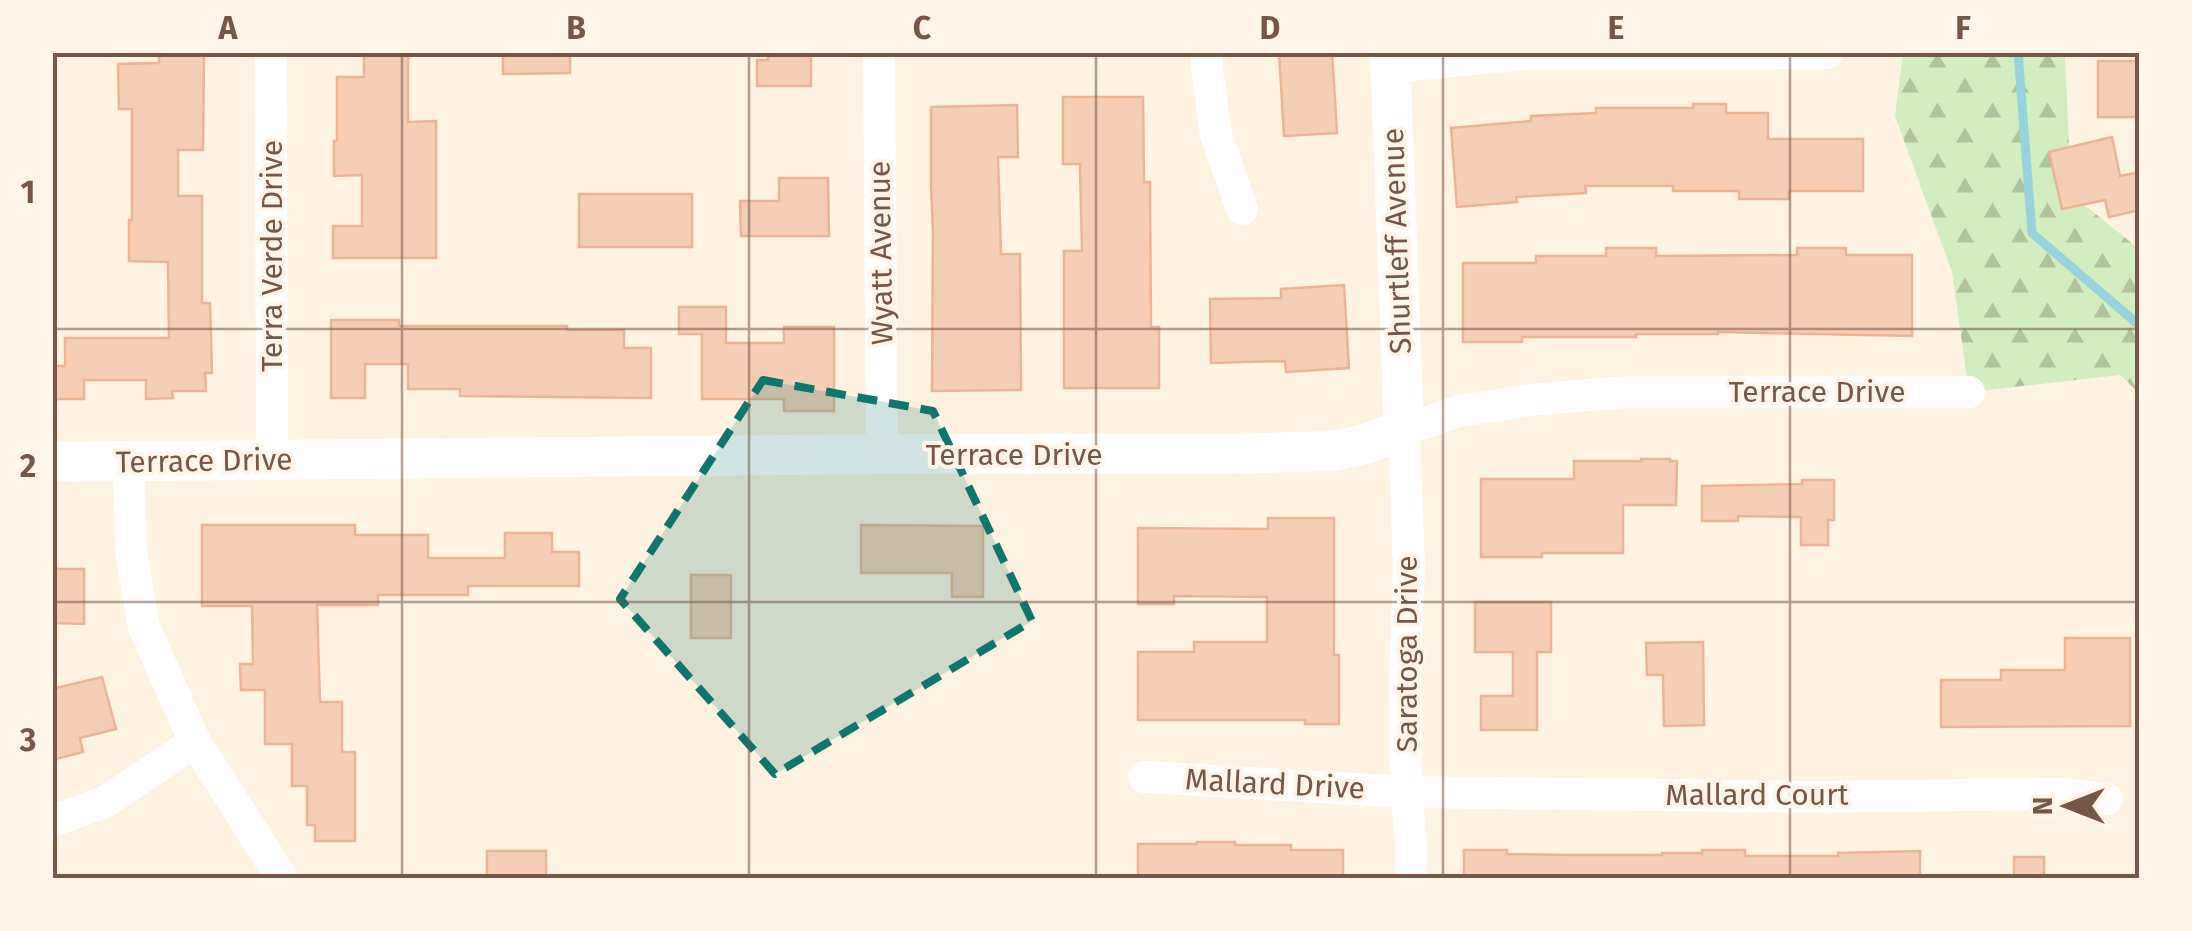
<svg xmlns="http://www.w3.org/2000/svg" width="2192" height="931" font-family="'Fira Sans',sans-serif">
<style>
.forest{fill:url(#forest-firs)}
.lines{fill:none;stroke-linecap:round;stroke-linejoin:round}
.stream{stroke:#98d3dc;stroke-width:9}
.building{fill:#f6ceb5;stroke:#ebb494;stroke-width:2.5}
.minor{stroke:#fff;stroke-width:32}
.tertiary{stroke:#fff;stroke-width:40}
.marked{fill:#0f766e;fill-opacity:0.2;stroke:#0f766e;stroke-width:8;stroke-dasharray:20 12;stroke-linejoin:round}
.grid{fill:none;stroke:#785645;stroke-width:2.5;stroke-opacity:0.55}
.labels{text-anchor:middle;stroke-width:8;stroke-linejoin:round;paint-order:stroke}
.street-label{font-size:30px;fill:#785645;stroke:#fff6e9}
.neatline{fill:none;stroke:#785645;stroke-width:4}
.grid-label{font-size:32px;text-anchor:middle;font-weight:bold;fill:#785645}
</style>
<defs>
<pattern id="forest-firs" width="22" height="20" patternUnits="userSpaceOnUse" patternTransform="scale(2.5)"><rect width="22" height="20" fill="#d2edbe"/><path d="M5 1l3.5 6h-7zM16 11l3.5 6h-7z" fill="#afc39c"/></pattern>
</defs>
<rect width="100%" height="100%" fill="#fef2e0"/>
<!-- forest -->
<polygon class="forest" points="1903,53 2065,53 2071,194 2139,249 2139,393 2120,375 1969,392 1952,272 1895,116"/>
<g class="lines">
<!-- stream -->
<polyline class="stream" points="2018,52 2032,233 2140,326"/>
</g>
<!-- building -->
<g class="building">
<polygon points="159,52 204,52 203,150 178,150 178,196 202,196 202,303 210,303 212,373 205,373 206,391 172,391 173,398 146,399 146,380 84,380 84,399 53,399 53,366 65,366 65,338 169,338 168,262 129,261 129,220 132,220 132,109 119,109 118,64 159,63"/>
<polygon points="364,52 408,52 408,122 436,121 436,258 333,258 333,226 362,226 362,175 334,176 334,141 337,141 337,77 364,77"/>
<polygon points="503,52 570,52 570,73 503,74"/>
<polygon points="768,52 811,52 811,86 757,86 757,60 768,60"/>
<polygon points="1279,52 1332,52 1337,133 1284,136"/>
<rect x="2098" y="61" width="42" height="56"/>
<polygon points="1063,97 1143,97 1144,182 1150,182 1151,327 1159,327 1159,388 1064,388 1064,251 1082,251 1080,164 1063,164"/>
<polygon points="1693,104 1726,104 1726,113 1768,113 1768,139 1863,139 1863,191 1789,191 1789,199 1739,199 1739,191 1673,191 1673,186 1585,186 1586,193 1516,197 1517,202 1457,207 1451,128 1531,121 1531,116 1596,113 1596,108 1693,108"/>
<polygon points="1017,105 1018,157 998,157 1001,254 1020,254 1021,390 932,391 933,232 931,185 931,107"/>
<polygon points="2112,137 2120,176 2140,172 2140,210 2109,217 2105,200 2062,209 2049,152"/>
<polygon points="779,178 828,178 829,236 741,236 740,201 779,201"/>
<rect x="579" y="194" width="113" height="53"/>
<polygon points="1606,248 1656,248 1656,256 1797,255 1797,248 1846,248 1846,255 1912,255 1912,336 1718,332 1718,334 1636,334 1636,337 1522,337 1522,342 1463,342 1463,263 1536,263 1536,256 1606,256"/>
<polygon points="1344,285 1349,368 1286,372 1285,361 1211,363 1210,299 1281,298 1281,289"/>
<polygon points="679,307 726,307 726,343 784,343 784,327 834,327 834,411 784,411 784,399 702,399 702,334 679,334"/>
<polygon points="331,320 399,320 399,326 567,326 567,330 624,330 624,348 651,348 651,398 460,396 460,389 408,389 408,364 365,364 365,398 331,398"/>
<polygon points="1641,459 1670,459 1670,461 1677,461 1676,505 1623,505 1623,553 1542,553 1542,557 1481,557 1481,479 1574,479 1574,461 1641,461"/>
<polygon points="1802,480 1834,480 1834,520 1828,520 1828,545 1801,545 1801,517 1738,516 1738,521 1702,521 1702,486 1802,484"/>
<polygon points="1268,518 1334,518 1334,655 1339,655 1339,724 1305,724 1305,720 1138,720 1138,652 1194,652 1194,642 1267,642 1267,597 1174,596 1174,604 1138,604 1138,528 1268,529"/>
<polygon points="202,525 355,525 355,535 428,535 428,558 505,558 505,533 552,533 552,552 579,552 579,586 468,586 468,595 378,595 378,605 317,605 320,702 342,702 342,752 355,752 355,841 315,841 315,825 307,825 307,786 292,786 292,744 265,744 265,690 241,690 240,664 253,664 252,606 202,606"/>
<polygon points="861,525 983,526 983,597 952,597 952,573 861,573"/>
<polygon points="52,569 84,569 84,624 52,623"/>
<rect x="691" y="575" width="40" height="63"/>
<polygon points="1475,602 1551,602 1551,652 1537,652 1537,730 1481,730 1481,696 1513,696 1513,652 1475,652"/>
<polygon points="2065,638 2130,638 2130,726 1941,727 1941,680 2001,680 2001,670 2065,670"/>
<polygon points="1703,642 1704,725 1664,726 1663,675 1647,675 1646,643"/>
<polygon points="102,677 116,729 80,738 83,752 52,760 52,689"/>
<polygon points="1197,842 1235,842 1235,845 1291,845 1291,850 1343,850 1343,878 1138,878 1138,844 1197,844"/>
<polygon points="1464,850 1507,850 1507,854 1569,855 1662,855 1662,853 1702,853 1702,850 1745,850 1745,856 1838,856 1838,853 1920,851 1920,878 1464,878"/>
<rect x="487" y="851" width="59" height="27"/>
<rect x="2014" y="857" width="30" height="21"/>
</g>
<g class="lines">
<!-- minor -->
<g class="minor">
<polyline points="271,52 272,460"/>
<polyline points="879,52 882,454"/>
<polyline points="1205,52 1216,135 1242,209"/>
<polyline points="1391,67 1536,53 1827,53"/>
<polyline points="129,462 131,551 144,627 195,742 282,878"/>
<polyline points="1144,777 1406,792 1814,797 2061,794 2107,799"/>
<polyline points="52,821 105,802 195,742"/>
<polyline points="1411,878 1411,841 1406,792 1405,678 1409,567 1404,430 1459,411 1539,399 1628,392 1969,392"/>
</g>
<!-- tertiary -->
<polyline class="tertiary" points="52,462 882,454 1231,454 1334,451 1365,444 1404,430 1390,52"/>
</g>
<!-- marked area -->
<path class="marked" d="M763,380L933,411L1032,621L775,774L620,599Z"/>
<!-- grid -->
<path class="grid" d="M402,52V878M749,52V878M1096,52V878M1443,52V878M1790,52V878M52,329H2140M52,602H2140"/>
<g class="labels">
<!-- street labels -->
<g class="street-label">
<text transform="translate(1397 241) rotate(-92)" y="10">Shurtleff Avenue</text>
<text transform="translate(881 253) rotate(-91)" y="10">Wyatt Avenue</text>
<text transform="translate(272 256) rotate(-90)" y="10">Terra Verde Drive</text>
<text x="1817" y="402">Terrace Drive</text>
<text x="1014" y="465">Terrace Drive</text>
<text transform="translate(204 461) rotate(-1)" y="10">Terrace Drive</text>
<text transform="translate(1407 654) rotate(-90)" y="10">Saratoga Drive</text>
<text transform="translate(1275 784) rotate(3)" y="10">Mallard Drive</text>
<text x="1757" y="805">Mallard Court</text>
</g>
</g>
<!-- border -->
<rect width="2192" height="931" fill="none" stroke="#fff6e9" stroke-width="110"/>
<!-- north arrow -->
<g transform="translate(2067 806) rotate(270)" stroke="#fff6e9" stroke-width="8" paint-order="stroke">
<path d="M0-8L18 38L0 25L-18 38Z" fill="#785645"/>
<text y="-15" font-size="28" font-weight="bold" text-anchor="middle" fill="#785645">N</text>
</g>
<rect x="55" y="55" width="2082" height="821" class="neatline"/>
<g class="grid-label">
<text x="228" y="39">A</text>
<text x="576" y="39">B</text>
<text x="922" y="39">C</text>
<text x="1270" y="39">D</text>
<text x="1616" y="39">E</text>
<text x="1963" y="39">F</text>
<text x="28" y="203">1</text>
<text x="28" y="477">2</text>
<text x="28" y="751">3</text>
</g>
</svg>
